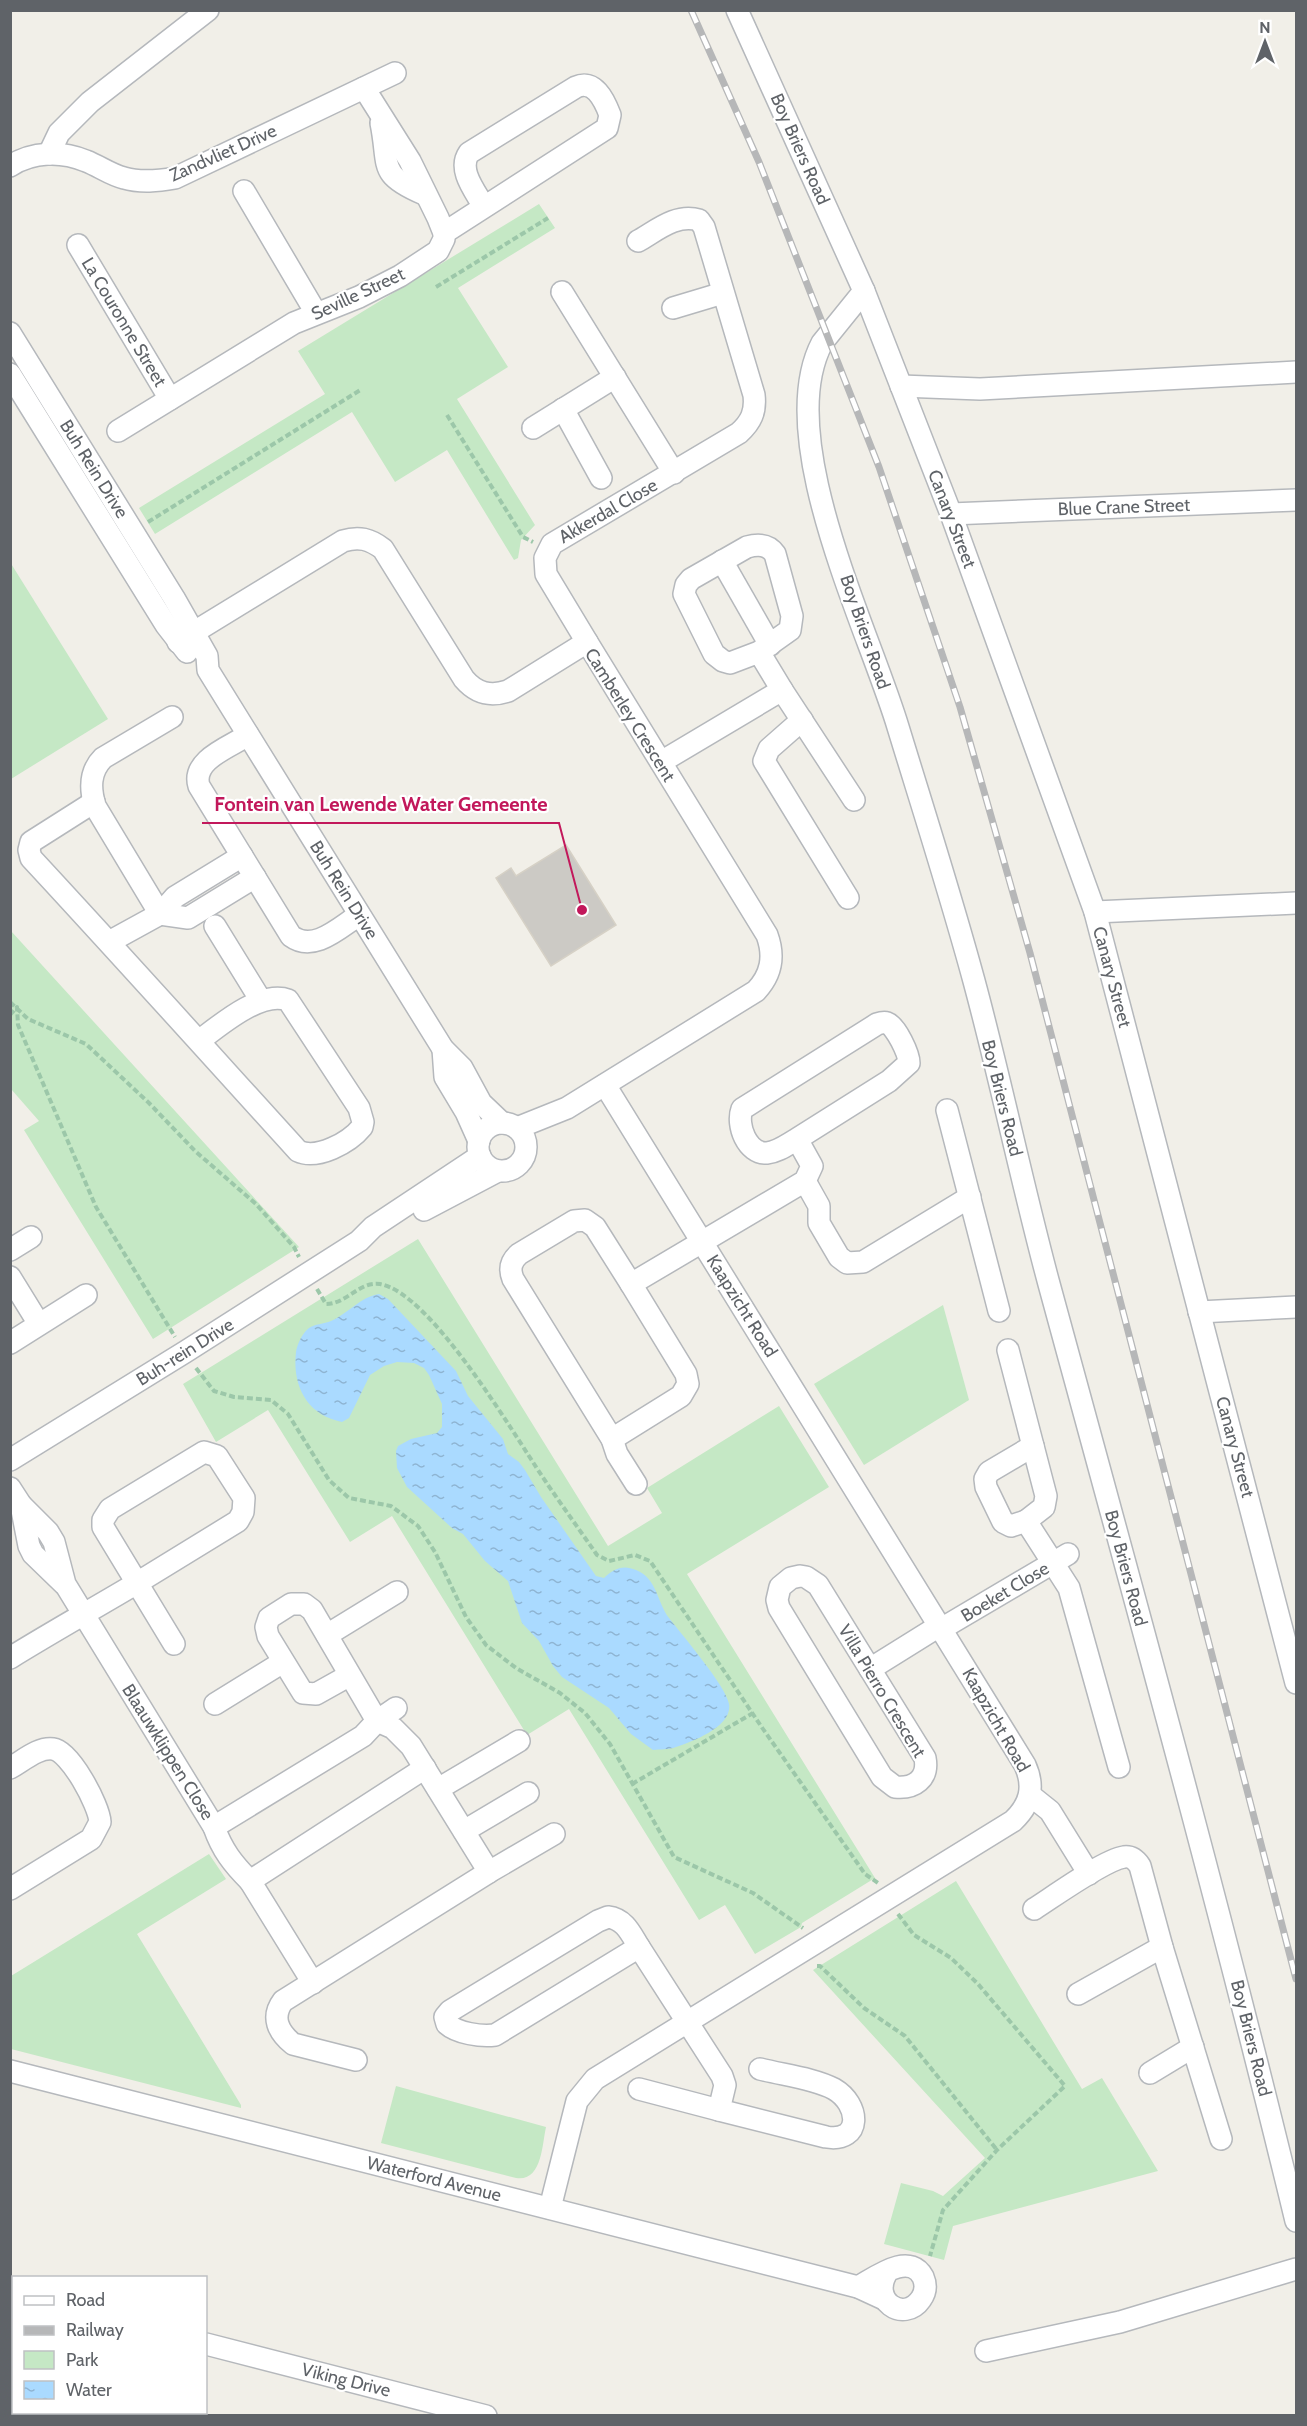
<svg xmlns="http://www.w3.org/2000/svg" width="1307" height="2426" font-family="Cabin,sans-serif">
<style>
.green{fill:#c5e8c5}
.water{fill:url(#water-ripples)}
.building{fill:#cccac5;stroke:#d6d1c6;stroke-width:1.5}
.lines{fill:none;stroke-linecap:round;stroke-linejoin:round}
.minor-casing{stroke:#b5b8bc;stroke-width:24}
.path{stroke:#9cc7a9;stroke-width:4;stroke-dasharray:6 3;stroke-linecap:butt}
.minor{stroke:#fff;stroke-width:21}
.rail-casing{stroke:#b6b7b8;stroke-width:7}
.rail{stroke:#fff;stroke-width:4.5;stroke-dasharray:14;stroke-linecap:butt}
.labels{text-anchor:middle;stroke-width:4.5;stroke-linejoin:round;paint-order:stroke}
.street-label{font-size:18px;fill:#5f6368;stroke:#fff}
.leader{fill:none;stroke:#c2185b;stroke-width:2}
.callout-dot{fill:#c2185b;stroke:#fff;stroke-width:2}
.callout-label{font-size:20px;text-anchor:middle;font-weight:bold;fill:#c2185b;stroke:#fff;stroke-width:4.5;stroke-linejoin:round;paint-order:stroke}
</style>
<defs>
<pattern id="water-ripples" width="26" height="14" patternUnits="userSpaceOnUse" patternTransform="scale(1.5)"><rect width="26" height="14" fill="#aadaff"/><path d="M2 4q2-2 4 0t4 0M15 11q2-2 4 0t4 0" fill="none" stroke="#8eb4d2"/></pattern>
</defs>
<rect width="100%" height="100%" fill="#f1efe8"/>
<!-- green -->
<g class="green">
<polygon points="539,204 555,228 458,288 508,367 457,399 535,525 521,540 518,558 514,560 447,450 395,482 352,412 155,534 139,508 325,394 298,351"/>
<polygon points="10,562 108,719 11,779 10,779"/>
<polygon points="11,931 299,1247 153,1339 24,1130 39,1121 11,1089"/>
<polygon points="418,1239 608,1546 662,1513 647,1488 779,1406 829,1487 687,1574 875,1878 802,1923 801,1927 755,1954 725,1905 699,1920 569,1709 527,1735 392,1516 350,1542 268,1410 216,1442 183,1384"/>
<polygon points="943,1305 969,1400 864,1465 814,1384"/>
<polygon points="209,1854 226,1879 137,1934 241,2105 241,2108 11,2049 11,1976"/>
<polygon points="956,1881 1082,2089 1102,2078 1158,2171 953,2226 944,2260 884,2244 901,2183 933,2191 943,2196 985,2158 813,1970"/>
<path d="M396,2086L546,2127C542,2145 542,2182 516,2178L381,2143Z"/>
</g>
<!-- water -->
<path class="water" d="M379,1294L388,1299L456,1371L468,1396L503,1439L508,1454L519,1462L525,1470L541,1497L596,1576L604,1578C613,1569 623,1564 636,1570C657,1578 657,1602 669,1618C682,1635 726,1686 729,1704C733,1726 692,1742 676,1747C669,1750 660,1749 653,1750L631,1734L609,1708L562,1677L553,1666L539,1641L522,1623L508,1581L485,1561L463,1534L452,1528L407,1487L397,1468L396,1451L398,1446L411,1439L437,1433L442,1427V1404L429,1375L424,1368L414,1363L397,1362L384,1366L370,1375L349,1418L342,1422C307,1415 292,1386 296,1352C297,1345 302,1333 309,1328C314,1324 324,1324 331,1321C349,1313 360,1297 379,1294Z"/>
<!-- building -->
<polygon class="building" points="566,845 616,925 551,966 496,878 511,868 516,876"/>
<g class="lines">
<defs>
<g id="minor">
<polyline points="737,10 864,291 951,514 1095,912 1296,1683"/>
<path d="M381,123C390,167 377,174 424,194"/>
<polyline points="49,154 59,133 90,102 208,10"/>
<path d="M10,166C33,151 62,151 86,161C99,166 111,175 124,178C141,183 158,181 175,178L395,73"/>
<polyline points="244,191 316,313"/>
<path d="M444,233L607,128L610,115C604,99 594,79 576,87L469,153C457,170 476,192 484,207"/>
<polyline points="78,245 170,399"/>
<path d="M864,291L822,343C772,438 869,630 898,727C924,812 951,896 974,981C1001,1081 1022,1184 1049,1284C1134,1596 1220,1907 1296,2221"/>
<polyline points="562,292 674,473"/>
<polyline points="673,308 723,293"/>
<polyline points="10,333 174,598 207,656 208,670 443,1049 462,1068 481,1103 502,1123"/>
<polyline points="10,374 166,625 187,652"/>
<polyline points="901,386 980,389 1296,372"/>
<polyline points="563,409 601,478"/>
<polyline points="533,428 615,377"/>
<polyline points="118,431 294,323 359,297 400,276 438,251 444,239 444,233 438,218 410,161 364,88"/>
<polyline points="951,514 1296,500"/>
<polyline points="722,561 770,645"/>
<path d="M178,642L343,541C359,536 370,539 383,549L464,679C476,693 490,697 508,691L587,642L767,935C775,957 771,975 756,991L567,1108L517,1128"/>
<path d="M587,642L546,574L545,558L552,544L739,433C751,422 756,412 754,395L704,227L699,220C676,213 656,231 638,241"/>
<path d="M759,652L730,663L723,661L714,654L684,594L686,585L691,579L747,547C758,544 768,544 775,554L792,616L790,630L759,652L782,690"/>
<polyline points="802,720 769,749 764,761 848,898"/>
<path d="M248,735C230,747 191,760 199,786L291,936C314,953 340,927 359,915"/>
<polyline points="661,762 782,690 854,800"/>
<path d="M94,802L31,842L29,850L31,858C121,955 209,1053 298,1151C317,1160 349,1143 362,1127L363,1122L359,1108L288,1000C261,990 220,1025 199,1041"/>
<polyline points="1095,912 1296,903"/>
<path d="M160,914L95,806C90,789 89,772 103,758L172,717"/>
<polyline points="160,914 188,918 255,877"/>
<polyline points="215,926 260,999"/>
<polyline points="109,942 160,914 175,897 242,856"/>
<polyline points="443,1049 445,1077 466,1112 479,1141"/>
<polyline points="947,1110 999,1311"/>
<circle cx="502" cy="1147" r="24"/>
<polyline points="805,1181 819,1206 819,1223 839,1257 847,1263 863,1262 970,1197"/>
<polyline points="424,1210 498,1171"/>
<polyline points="10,1250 31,1237"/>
<polyline points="10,1277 39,1324"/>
<polyline points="1199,1312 1296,1307"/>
<polyline points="10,1343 86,1295"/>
<polyline points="1008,1350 1046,1496 1044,1507 1026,1521"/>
<polyline points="612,1439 681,1396 688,1384 686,1374 631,1284"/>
<polyline points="1033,1446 989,1472 985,1479 986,1487 1003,1522 1011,1526 1026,1521 1069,1588 1119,1767"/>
<polyline points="10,1460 185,1352 359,1241 373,1227 480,1156"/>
<path d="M636,1484L617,1454L612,1439L513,1279C509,1269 511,1261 519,1254L574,1221L585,1220L595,1227L631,1284L805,1181L812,1166L797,1139L889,1081L909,1063C909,1054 896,1026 887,1023C884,1022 880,1023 877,1024L742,1109C736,1125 747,1154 767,1153C778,1152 788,1144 797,1139"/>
<path d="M10,1488L21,1505L48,1532L54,1542L65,1584L214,1827C222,1850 233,1864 250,1881"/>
<polyline points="21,1505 29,1546 33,1554 64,1584"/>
<path d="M800,1576L806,1577L818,1585L925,1758C929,1779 914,1789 895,1787L882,1777L779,1608L777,1600L780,1587L791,1578Z"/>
<polyline points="941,1629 1068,1554"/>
<polyline points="327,1635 397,1592"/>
<path d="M10,1658C52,1632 95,1608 137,1583L238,1521L243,1512L244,1498L217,1456L204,1452L110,1509L103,1520V1527L174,1644"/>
<polyline points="870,1669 939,1626"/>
<polyline points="350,1675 316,1694 303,1693 268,1636 266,1627 269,1618 291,1604 304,1604 312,1610 377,1721 393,1728 411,1746 489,1872"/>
<polyline points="215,1704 283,1662"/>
<path d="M10,1768C23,1761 38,1747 53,1749C70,1751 99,1805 100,1822L91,1839L10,1889"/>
<polyline points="438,1789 519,1741"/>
<polyline points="1030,1795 1050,1811 1089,1874"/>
<polyline points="214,1827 363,1736 377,1721 396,1708"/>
<polyline points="464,1831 528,1793"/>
<path d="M1034,1909C1053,1897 1104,1860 1124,1857C1132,1856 1136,1860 1140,1866L1162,1947L1221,2139"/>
<path d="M608,1917C625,1919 631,1934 639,1947L495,2035C481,2037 457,2033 447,2024L445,2017L450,2011L598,1921Z"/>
<path d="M639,1947L722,2076L725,2085L719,2110L826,2137C863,2143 860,2104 834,2089C813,2078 783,2075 760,2069"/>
<polyline points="313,1983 250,1881 425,1768"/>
<polyline points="1078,1994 1162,1947"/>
<path d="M356,2060L293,2044C278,2032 271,2017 283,2001L489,1872L554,1834"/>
<polyline points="10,2071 858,2287 884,2299"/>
<polyline points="1150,2073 1193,2047"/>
<polyline points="639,2089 719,2110"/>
<path d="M550,2208L577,2101L595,2079L1013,1821C1030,1805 1035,1787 1025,1765L605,1085"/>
<path d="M858,2287C875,2278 909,2251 923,2277C926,2284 926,2292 921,2299C904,2324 868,2300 888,2271"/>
<polyline points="10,2294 14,2295"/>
<polyline points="206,2344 486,2416"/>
<polyline points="986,2351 1120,2322 1296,2269"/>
</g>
</defs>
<!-- minor casing -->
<use href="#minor" class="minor-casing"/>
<!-- path -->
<g class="path">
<polyline points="436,287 548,218"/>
<polyline points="447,415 523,537 533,542"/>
<polyline points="148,522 362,389"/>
<polyline points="10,1002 28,1019 86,1044 149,1103 195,1151 256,1204 294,1247 299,1257"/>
<polyline points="10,1015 17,1007 18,1025 96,1207 175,1337"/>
<path d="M317,1289L326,1304C347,1304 359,1281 380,1284C431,1293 513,1433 542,1476C560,1503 579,1529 597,1555L609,1561L635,1555L650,1561L763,1729L865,1874L878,1883"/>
<polyline points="196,1368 214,1391 234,1397 271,1400 288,1414 329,1480 349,1498 391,1506 418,1526 435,1552 466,1617 486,1645 516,1668 560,1693 585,1713 610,1744 674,1857 753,1893 803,1928"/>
<polyline points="632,1784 753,1713"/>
<polyline points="898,1914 914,1935 951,1958 978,1984 1065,2086 997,2150 943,2210 930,2256"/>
<polyline points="817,1966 820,1966 864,2008 905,2036 997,2150"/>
</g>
<!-- minor -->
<use href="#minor" class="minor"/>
<defs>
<polyline id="rail" points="691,10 759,162 879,467 960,707 1030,953 1296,1979"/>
</defs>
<!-- rail casing -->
<use href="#rail" class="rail-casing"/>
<!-- rail -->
<use href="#rail" class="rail"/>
</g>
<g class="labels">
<!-- street labels -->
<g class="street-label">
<text transform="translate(800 149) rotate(66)" y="6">Boy Briers Road</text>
<text transform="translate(223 153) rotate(-24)" y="6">Zandvliet Drive</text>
<text transform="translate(358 294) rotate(-25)" y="6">Seville Street</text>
<text transform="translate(124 322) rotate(59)" y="6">La Couronne Street</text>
<text transform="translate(94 469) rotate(58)" y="6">Buh Rein Drive</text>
<text transform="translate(1124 507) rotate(-2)" y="6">Blue Crane Street</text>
<text transform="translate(608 511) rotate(-30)" y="6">Akkerdal Close</text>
<text transform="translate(952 519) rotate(69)" y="6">Canary Street</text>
<text transform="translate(865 632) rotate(71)" y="6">Boy Briers Road</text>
<text transform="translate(630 715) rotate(58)" y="6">Camberley Crescent</text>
<text transform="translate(344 890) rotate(58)" y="6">Buh Rein Drive</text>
<text transform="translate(1112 977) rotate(75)" y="6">Canary Street</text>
<text transform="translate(1002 1098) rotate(76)" y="6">Boy Briers Road</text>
<text transform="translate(742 1306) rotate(58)" y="6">Kaapzicht Road</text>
<text transform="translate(185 1352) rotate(-32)" y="6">Buh-rein Drive</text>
<text transform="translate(1235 1447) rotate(75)" y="6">Canary Street</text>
<text transform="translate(1126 1568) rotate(75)" y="6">Boy Briers Road</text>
<text transform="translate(1005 1592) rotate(-31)" y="6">Boeket Close</text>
<text transform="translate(882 1691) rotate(59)" y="6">Villa Pierro Crescent</text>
<text transform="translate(996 1720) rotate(60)" y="6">Kaapzicht Road</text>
<text transform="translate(168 1752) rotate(58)" y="6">Blaauwklippen Close</text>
<text transform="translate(1251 2038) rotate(76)" y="6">Boy Briers Road</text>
<text transform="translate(434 2179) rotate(14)" y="6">Waterford Avenue</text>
<text transform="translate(346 2380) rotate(14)" y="6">Viking Drive</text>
</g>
</g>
<!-- callouts -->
<path class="leader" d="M582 910L559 823H202"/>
<circle class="callout-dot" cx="582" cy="910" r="6"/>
<g class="callout-label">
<text x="381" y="811">Fontein van Lewende Water Gemeente</text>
</g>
<!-- border -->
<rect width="1307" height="2426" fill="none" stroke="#5f6368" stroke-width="24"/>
<!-- legend -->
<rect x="12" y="2276" width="195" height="138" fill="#ffffff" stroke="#bfc1c3" stroke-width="1.5"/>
<rect x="24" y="2296" width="30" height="9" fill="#ffffff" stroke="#bfc1c3" stroke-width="1.5"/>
<text x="66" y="2306" font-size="18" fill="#5f6368">Road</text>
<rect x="24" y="2326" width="30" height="9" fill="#b6b7b8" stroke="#bfc1c3" stroke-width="1.5"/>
<text x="66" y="2336" font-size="18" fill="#5f6368">Railway</text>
<rect x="24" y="2351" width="30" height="18" fill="#c5e8c5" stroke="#bfc1c3" stroke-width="1.5"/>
<text x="66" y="2366" font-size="18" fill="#5f6368">Park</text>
<rect x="24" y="2381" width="30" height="18" fill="url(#water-ripples)" stroke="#bfc1c3" stroke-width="1.5"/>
<text x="66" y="2396" font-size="18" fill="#5f6368">Water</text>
<!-- north arrow -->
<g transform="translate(1265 42)" stroke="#ffffff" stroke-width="4.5" paint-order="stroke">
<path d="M0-4.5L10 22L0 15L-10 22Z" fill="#5f6368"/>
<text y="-9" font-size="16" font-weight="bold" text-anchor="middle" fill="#5f6368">N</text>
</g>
</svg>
